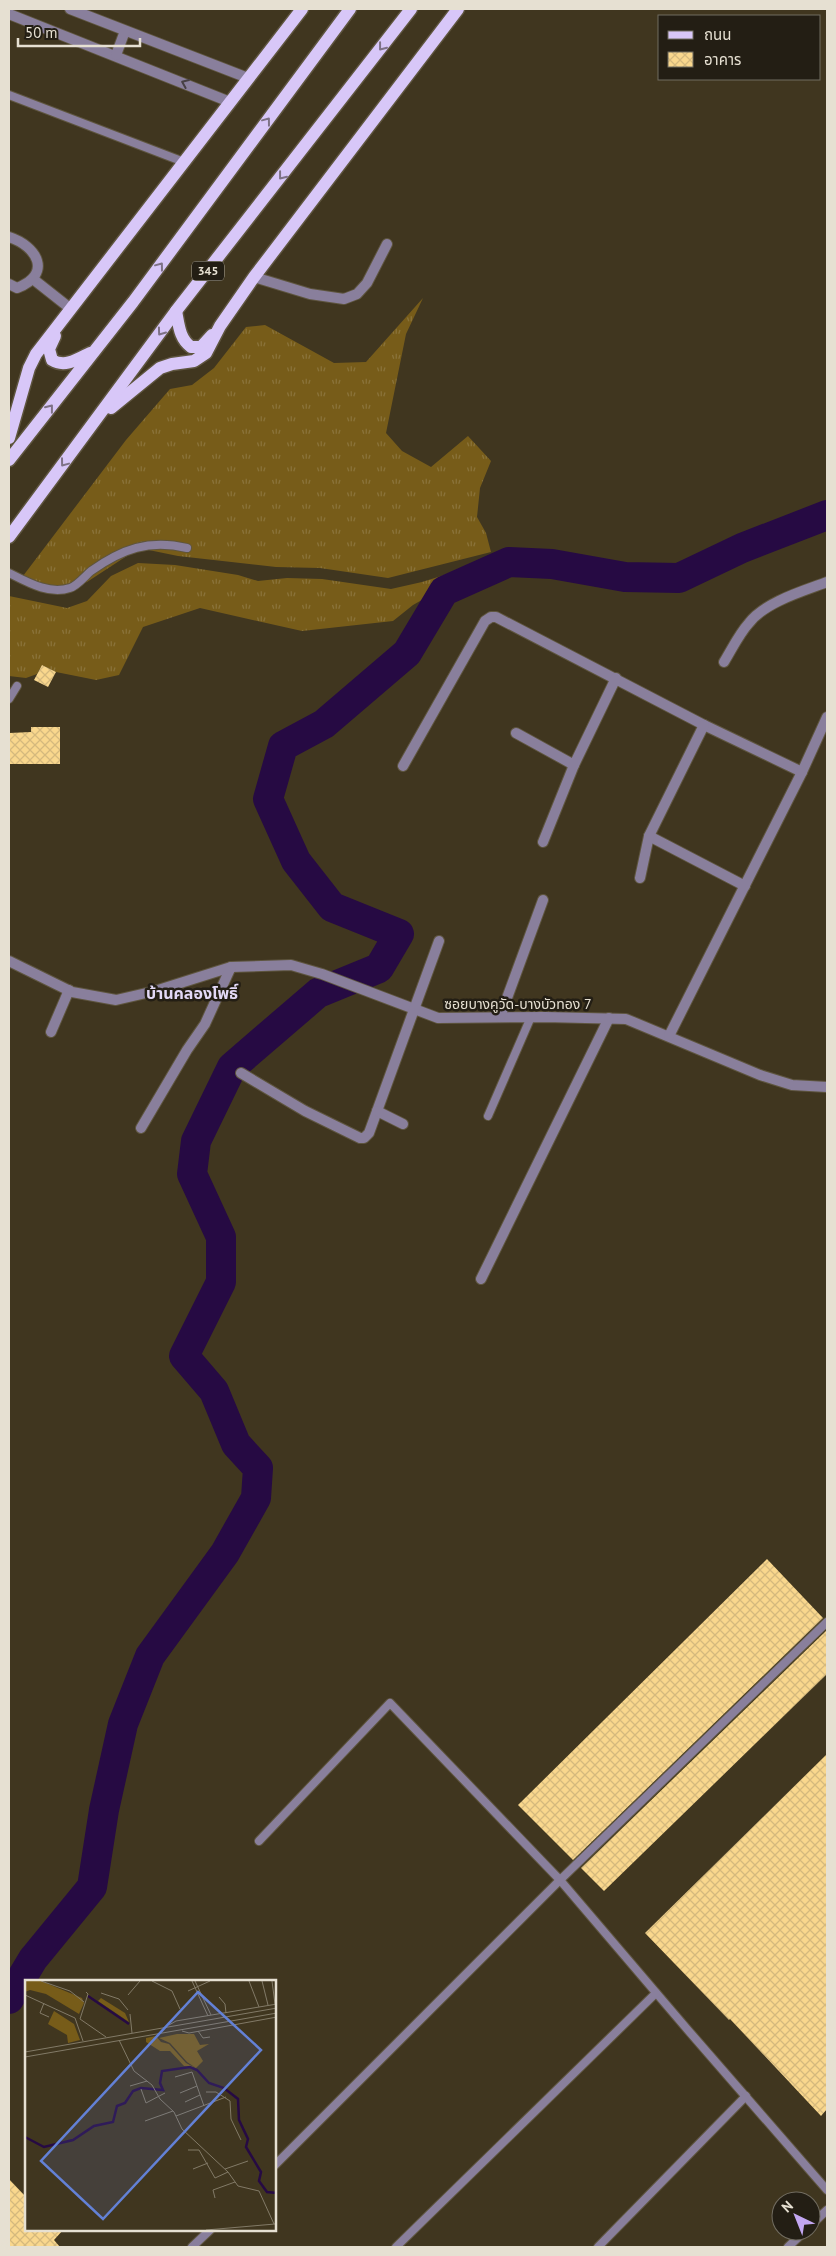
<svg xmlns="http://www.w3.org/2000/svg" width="836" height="2256" font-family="'PT Sans','Noto Sans Thai',sans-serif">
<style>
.grass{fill:url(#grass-tufts)}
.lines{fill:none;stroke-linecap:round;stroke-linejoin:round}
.river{stroke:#260a43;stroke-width:30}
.building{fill:url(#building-cross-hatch)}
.service-casing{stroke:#5e553f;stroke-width:10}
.minor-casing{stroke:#5e553f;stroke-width:12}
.primary-casing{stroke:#5e553f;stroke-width:15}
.service{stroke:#897f9c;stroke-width:8}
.minor{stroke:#897f9c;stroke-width:10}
.primary{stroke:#d8c7f8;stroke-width:12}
.oneway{stroke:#7e7286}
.oneway2{stroke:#474044}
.labels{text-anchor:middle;stroke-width:5;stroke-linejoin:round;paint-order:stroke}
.shield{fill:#231e14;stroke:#aca699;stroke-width:1}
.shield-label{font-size:12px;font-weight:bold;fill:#e6e0d2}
.street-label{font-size:14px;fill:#e6e0d2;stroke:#231e14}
.quarter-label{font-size:16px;font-weight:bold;fill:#e3d9f6;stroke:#231e14}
.inset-river{fill:none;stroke:#260a43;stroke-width:2.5}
.inset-road{fill:none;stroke:#827a67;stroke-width:1}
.view{fill:#6381d6;fill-opacity:0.15;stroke:#6381d6;stroke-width:2.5}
.inset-edge{fill:none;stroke:#e6e0d2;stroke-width:2.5}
</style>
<defs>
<pattern id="grass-tufts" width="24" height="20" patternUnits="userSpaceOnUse" patternTransform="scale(1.25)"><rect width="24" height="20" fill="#775c19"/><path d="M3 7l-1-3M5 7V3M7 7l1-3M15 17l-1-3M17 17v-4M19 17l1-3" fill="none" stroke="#8a733a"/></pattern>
<pattern id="building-cross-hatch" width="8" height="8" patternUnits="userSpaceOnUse" patternTransform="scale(1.25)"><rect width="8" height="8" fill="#f9d78d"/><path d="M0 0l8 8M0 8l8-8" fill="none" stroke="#d5b97d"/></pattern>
</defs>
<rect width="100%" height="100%" fill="#40361f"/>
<!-- grass -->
<g class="grass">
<polygon points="423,298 406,334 386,433 402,451 431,467 468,436 491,461 480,488 477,517 486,533 491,552 388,578 320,568 276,567 178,556 139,548 87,582 54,594 29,584 23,576 126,440 170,389 192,385 214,368 246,327 265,325 334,363 366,362"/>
<polygon points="492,560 413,605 393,621 302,631 200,608 143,627 119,675 96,680 56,672 42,665 37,674 26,678 9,676 9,596 67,608 87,601 111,576 138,563 175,565 238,575 258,581 287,578 322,579 391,589 422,582"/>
</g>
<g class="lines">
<!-- river -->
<polyline class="river" points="9,1999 33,1959 92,1887 104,1810 123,1724 150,1656 225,1553 256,1498 258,1468 236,1444 214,1391 184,1356 221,1282 221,1237 192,1174 196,1141 232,1067 318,993 379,968 399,934 332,907 296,861 268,799 283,746 324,724 407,653 444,591 509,562 552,564 625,577 679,578 742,548 827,515"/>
</g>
<!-- building -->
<g class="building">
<polygon points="42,665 56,672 48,687 34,680"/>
<polygon points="31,727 60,727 60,764 9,764 9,733 31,732"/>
<polygon points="767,1559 823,1618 573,1860 518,1805"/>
<polygon points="827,1630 827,1674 604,1891 581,1868"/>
<polygon points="827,1754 827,2109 821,2116 730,2019 729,2020 645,1933"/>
<polygon points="9,2179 26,2197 26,2230 63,2230 54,2240 60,2247 9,2247"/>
</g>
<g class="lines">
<defs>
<g id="service">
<polyline points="9,95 184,162"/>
<path d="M9,573C27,582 49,595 70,588C77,586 85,576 91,571C122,549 149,539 187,548"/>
<polyline points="9,699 17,686"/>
<polyline points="488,1116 531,1017"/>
<polyline points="259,1841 390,1703 560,1880 687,2029 827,2190"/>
<polyline points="275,2165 560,1880 827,1622"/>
<polyline points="811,2225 827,2210"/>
<polyline points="192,2247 210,2230"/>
<polyline points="396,2247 656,1993"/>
<polyline points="598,2247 746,2096"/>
<polyline points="788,2247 805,2231"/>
</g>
<g id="minor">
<polyline points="70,9 248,78"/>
<polyline points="9,14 230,102"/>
<polyline points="116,55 125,31"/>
<path d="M9,237C37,246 53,274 17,288L9,284"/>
<polyline points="254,277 310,294 344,299 357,294 367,283 387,244"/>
<polyline points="33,279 71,309"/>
<path d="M724,662C732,649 739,634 749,623C765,602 803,591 827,582"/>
<polyline points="516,733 574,765"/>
<polyline points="403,766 485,621 491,617 496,617 704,725 802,772"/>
<polyline points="649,836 745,886"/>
<polyline points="543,842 574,765 616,678"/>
<polyline points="640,878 649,836 704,725"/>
<polyline points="9,961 72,992 116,1000 155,991 231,967 291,965 322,974 438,1018 545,1017 626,1019 760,1075 792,1085 827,1087"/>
<polyline points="500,1017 543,900"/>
<polyline points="51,1032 69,990"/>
<polyline points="669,1036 802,772 827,717"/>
<polyline points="241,1073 305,1111 360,1138 364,1138 369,1133 439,941"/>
<polyline points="377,1111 403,1124"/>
<polyline points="141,1128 187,1050 205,1024 231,967"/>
<polyline points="481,1279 609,1018"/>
</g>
<g id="primary">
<path d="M176,311C179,325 179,338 191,347H201L212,335"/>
<path d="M55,336L49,349L52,360C65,368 78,359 90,353"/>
<polyline points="111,408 160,368 172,364 194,361 206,353 220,326 254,277 458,9"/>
<polyline points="9,438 29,368 36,354 302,9"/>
<polyline points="9,460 133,302 350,9"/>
<polyline points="9,537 176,311 411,9"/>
</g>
</defs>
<!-- service casing -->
<use href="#service" class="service-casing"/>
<!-- minor casing -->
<use href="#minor" class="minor-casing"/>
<!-- primary casing -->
<use href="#primary" class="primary-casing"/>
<!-- service -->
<use href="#service" class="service"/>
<!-- minor -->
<use href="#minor" class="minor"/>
<!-- primary -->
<use href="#primary" class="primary"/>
</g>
<!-- one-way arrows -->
<defs><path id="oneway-chevron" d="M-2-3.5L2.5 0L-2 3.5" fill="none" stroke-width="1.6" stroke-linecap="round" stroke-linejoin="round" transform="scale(1.25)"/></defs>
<g class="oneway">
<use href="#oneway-chevron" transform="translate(382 47) rotate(128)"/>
<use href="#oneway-chevron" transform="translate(267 121) rotate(-53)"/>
<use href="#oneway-chevron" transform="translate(282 176) rotate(128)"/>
<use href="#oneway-chevron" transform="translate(160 266) rotate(-53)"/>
<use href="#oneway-chevron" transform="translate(161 332) rotate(126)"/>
<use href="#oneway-chevron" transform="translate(50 408) rotate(-52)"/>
<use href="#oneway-chevron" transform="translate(64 463) rotate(127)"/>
</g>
<use class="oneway2" href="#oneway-chevron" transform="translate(185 83) rotate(-157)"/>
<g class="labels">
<!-- shield labels -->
<rect class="shield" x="192" y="261.5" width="32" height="19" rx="4"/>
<g class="shield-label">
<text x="208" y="275">345</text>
</g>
<!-- street labels -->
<g class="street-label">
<text x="518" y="1009">ซอยบางคูวัด-บางบัวทอง 7</text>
</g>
<!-- quarter labels -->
<g class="quarter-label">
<text x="192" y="999">บ้านคลองโพธิ์</text>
</g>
</g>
<!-- overview -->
<g transform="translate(25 1980)">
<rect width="251" height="251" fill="#40361f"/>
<path d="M0,1H16L57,18L59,23L54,34L21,14L5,10L0,12ZM76,18L100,33L104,42L73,21ZM29,31L49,44L55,60L43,63L42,55L23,44ZM152,54H169L175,65L184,64L172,71L178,81L171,88L162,82L145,63L134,58ZM131,56L136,62L144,64L161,83L171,88L159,86L145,71H135L121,62V58Z" fill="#775c19"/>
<path class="inset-river" d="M63,16L104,44M0,157L19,167L48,160L69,146L88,142L92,126L100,123L108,111L116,108L138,110L135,103L137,91L165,87L172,90L184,103L199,108L213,119L214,140L223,159L221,167L236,192L234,201L242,212L252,213"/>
<path class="inset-road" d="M16,1L45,11L59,22M127,1L147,11L155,29M167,1L183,36M170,1L186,35M224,1L234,27M237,1L243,25M247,1L250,24M163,11L185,1M61,12L63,14L55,39L81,57M76,13L94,19L103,30M0,15L50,38L58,61M103,15L115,1M194,17L200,24L201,33M19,23L15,33L24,37M105,34L107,53M144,45L151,41L252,24M157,51L164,53L252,37M173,51L178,58L185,57M94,60L109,91L127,105L135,119L149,132L157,149L203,192L213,206L234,211L249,244M0,72L252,28M0,77L252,33M150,97L167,92L179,126M105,106L122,101M116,109L121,123L140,113M181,112H191L205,121L206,139L216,160M155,113L172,106M160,122L175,115M151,136L201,117M120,141L148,131M163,170H174L190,198L203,192M168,189L183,183M200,189L223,181M190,218L188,210L210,202M181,250L250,244"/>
<path class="view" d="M173,12L236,70L78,239L16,181Z"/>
<rect width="251" height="251" class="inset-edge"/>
</g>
<!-- border -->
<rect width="836" height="2256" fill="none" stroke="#e6e0d2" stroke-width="20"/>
<!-- legend -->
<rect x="658" y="15" width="162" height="65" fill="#231e14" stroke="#716c60"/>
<rect x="668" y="31" width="25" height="8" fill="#d8c7f8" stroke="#716c60"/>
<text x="704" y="40" font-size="15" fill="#e6e0d2">ถนน</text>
<rect x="668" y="52" width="25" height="15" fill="url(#building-cross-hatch)" stroke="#716c60"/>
<text x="704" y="65" font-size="15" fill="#e6e0d2">อาคาร</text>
<!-- north arrow -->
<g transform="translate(796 2216) rotate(317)"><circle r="24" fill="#231e14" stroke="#716c60"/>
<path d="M0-4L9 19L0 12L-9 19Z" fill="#c3a7f2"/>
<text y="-8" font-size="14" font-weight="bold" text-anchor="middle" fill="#e6e0d2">N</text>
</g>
<!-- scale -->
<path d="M18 38v8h122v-8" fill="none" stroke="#e6e0d2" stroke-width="2.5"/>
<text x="25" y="38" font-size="15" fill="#e6e0d2" stroke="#231e14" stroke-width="4" paint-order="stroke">50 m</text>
</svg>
